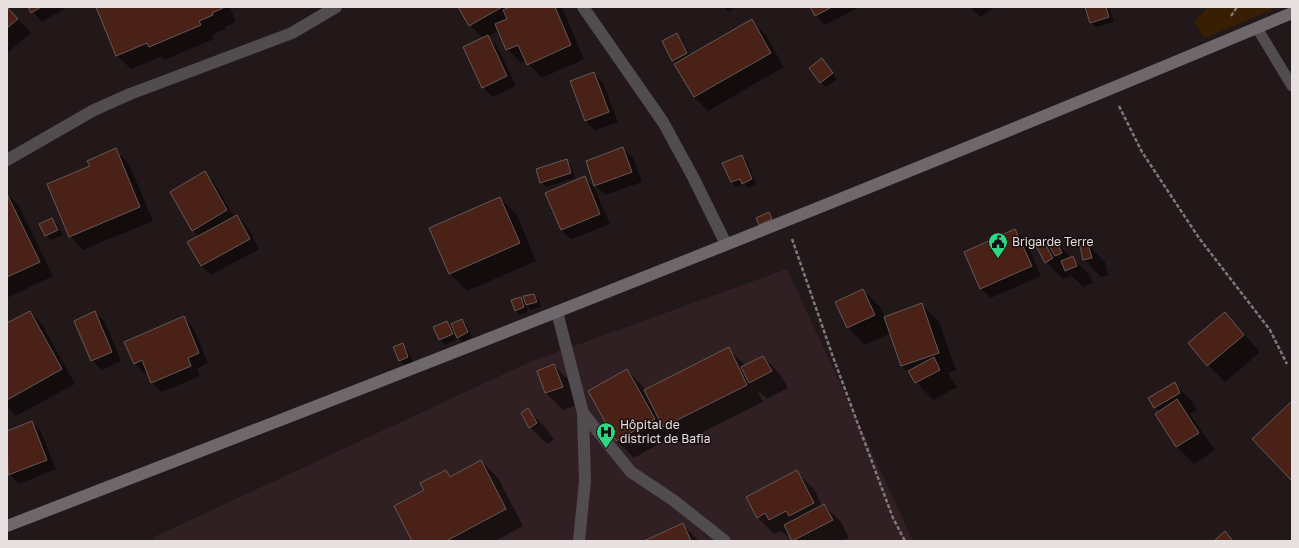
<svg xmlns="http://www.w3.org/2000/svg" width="1299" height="548" font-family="'Golos Text',sans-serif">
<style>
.built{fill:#301f23}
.green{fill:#381f03}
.shadow{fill:#0007}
.building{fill:#4a2116;stroke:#655956}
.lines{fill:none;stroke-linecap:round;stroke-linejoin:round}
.path{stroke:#7f7778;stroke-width:2.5;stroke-dasharray:4 2;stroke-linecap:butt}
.lane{stroke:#504c4f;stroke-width:11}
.street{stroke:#504c4f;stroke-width:12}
.secondary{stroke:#6e686c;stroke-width:12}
.labels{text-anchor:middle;stroke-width:3;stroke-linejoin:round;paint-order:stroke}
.poi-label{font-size:12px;fill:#e7e0e1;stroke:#190f11;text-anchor:start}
</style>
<rect width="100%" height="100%" fill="#22181a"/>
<!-- built -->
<polygon class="built" points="787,269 913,541 156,541 154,537 530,362"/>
<!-- green -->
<polygon class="green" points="1208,7 1278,7 1205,38 1194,22"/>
<!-- shadow -->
<g class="shadow">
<polygon points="7,7 31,33 7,53"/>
<polygon points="29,7 68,7 42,22"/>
<polygon points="97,7 230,7 236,22 225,27 226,29 212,35 214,39 164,60 161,57 131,69 117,56"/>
<polygon points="459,7 562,7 584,59 542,78 526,61 521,63 507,49 499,30 488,37 497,46 516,86 493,97 483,87 483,38 470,25"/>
<polygon points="723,7 735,7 728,12"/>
<polygon points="811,7 860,7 825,25 816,16"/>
<polygon points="970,7 996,7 980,17"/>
<polygon points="1086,7 1109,7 1114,22 1096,27 1091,23"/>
<polygon points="751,20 765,34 784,67 708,111 694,97 674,61 689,53 690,56"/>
<polygon points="677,34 682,39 688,51 673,60 663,42"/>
<polygon points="822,60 837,79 826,87 821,82"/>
<polygon points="594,73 603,83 618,122 595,131 586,121"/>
<polygon points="623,148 633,158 642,182 605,195 595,185"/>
<polygon points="115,150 129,164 153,221 83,250 70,236 91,166"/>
<polygon points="742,156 747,161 756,184 748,188 744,184 736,187 732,182"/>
<polygon points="566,160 571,165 575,178 546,187 541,182"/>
<polygon points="204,173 214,182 234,217 237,216 247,226 259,249 211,275 201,266 199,236 193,230"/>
<polygon points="584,177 594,187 610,224 571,239 561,230"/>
<polygon points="7,194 19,206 53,276 7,298"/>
<polygon points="500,198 517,215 536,261 467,291 450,274 430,229"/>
<polygon points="769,213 776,224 765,229 760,224"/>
<polygon points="52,219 57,224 63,235 51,240 46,236"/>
<polygon points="1015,230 1025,240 1041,276 991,298 981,289 965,253"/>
<polygon points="1055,242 1089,274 1093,283 1083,287 1071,275 1063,279 1046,262 1044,243 1053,251"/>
<polygon points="1088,245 1105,262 1108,275 1101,277 1084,259"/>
<polygon points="863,290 880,307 885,317 922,304 939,322 956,370 948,373 957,387 933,400 902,366 891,333 865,345 848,328 836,302"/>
<polygon points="534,295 539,300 541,307 531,310 526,304 528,312 520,315 515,310 521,298 526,304"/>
<polygon points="30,312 43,326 75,384 16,416 7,407 7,324"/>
<polygon points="95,312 105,322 121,361 102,370 92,360"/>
<polygon points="1225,313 1260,352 1225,382 1208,365"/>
<polygon points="183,317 193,327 208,363 197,368 200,376 162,392 152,383 147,372 144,373 134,363"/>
<polygon points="462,320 467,325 472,337 462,342 455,335 457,339 445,345 440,340 434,327 447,322 451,325"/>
<polygon points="402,345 407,349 413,362 404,365 399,360"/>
<polygon points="728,349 746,366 763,357 780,374 788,388 767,399 758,391 763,402 681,443 673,436 634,458 617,441 589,391 627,370 646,390"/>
<polygon points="554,365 571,383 579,404 563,410 546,393 538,372"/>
<polygon points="1174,384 1192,401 1197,410 1190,414 1215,450 1194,464 1177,447 1156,415 1160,412 1155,407"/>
<polygon points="528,410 545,427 554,440 547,444 530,427"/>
<polygon points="31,422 41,432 56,469 19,484 9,474 7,469 7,432"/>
<polygon points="481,461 498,478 523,526 495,541 413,541 425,490 446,471 451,477"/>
<polygon points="796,472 814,489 822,506 824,505 841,522 849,538 842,541 793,541 790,535 787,536 781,531 774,534 757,517"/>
<polygon points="683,525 699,541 647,541"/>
</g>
<!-- building -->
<g class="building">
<polygon points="7,7 18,19 7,28"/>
<polygon points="28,7 41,7 31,13"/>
<polygon points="96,7 222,7 223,8 212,13 213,15 199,21 201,25 149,47 147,43 116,56"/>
<polygon points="458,7 502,7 469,26"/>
<polygon points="510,7 555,7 571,45 527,65 518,45 506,50 495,24 507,19 503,10"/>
<polygon points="810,7 832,7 815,16"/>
<polygon points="1085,7 1106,7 1109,17 1090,23"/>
<polygon points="752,19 771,53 694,97 674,64"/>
<polygon points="677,33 687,53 672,61 662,41"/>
<polygon points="488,35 507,76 482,88 463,47"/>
<polygon points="822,58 833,73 820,83 809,68"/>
<polygon points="594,72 609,112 585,121 570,81"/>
<polygon points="623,147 632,172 594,186 586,161"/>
<polygon points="116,148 140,207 69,237 47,184 90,166 87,161"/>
<polygon points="742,155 752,179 742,184 740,179 731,182 722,163"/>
<polygon points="567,159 571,173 540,183 536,169"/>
<polygon points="205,171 227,210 192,231 170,192"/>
<polygon points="585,176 600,214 561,230 545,193"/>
<polygon points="7,194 40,262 7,277"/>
<polygon points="500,197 520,243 449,274 429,228"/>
<polygon points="769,212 772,219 759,225 756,218"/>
<polygon points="237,215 250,239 201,266 187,242"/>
<polygon points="52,218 58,230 45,236 39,224"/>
<polygon points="1015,229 1032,266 980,289 964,252"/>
<polygon points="1056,241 1062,253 1055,256 1048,244"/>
<polygon points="1044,242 1053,258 1045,263 1036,246"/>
<polygon points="1088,244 1092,258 1083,260 1080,246"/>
<polygon points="1073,256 1077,266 1065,271 1061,261"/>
<polygon points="863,289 875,315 847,328 835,302"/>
<polygon points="534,294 537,302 526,305 523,296"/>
<polygon points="521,297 524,307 515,311 511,300"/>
<polygon points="922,303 939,353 901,366 884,317"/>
<polygon points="30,311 62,369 7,400 7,323"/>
<polygon points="95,311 112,352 91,361 74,321"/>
<polygon points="1225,312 1244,335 1207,366 1188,343"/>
<polygon points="184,316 199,353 188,358 191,366 151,383 142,360 134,364 124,342"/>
<polygon points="462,319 468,332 457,338 451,324"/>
<polygon points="447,321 453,334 439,340 433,327"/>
<polygon points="403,343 408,357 399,361 393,347"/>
<polygon points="729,347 747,385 663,427 644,390"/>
<polygon points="763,356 772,371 749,383 741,367"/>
<polygon points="934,357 940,370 915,383 908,371"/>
<polygon points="554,364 563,387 545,393 537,371"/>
<polygon points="627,369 655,419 616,441 588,391"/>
<polygon points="1175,382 1180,393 1154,408 1148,398"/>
<polygon points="1177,399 1199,433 1176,447 1155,414"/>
<polygon points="1292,401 1292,481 1252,439"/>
<polygon points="528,408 537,423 529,428 521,413"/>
<polygon points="32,421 47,460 8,475 7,431"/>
<polygon points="481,460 506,509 446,541 412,541 394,506 424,490 420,483 446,470 450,477"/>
<polygon points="797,470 814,503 789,516 786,511 769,520 765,513 757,518 746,497"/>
<polygon points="824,504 833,520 792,541 784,525"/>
<polygon points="683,523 691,541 644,541"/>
<polygon points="1225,531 1233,541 1214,541"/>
</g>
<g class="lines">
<!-- path -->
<g class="path">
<polyline points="1231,16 1237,7"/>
<polyline points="1119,106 1142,152 1199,238 1270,330 1287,364"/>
<polyline points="792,239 833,357 893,518 905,541"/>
</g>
<!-- lane -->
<polyline class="lane" points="1257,28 1292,86"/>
<!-- street -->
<g class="street">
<polyline points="583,7 663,122 693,177 726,244"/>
<polyline points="7,160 94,110 130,94 292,33 336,7"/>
<polyline points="557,312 583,413 631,472 673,500 725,541"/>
<polyline points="579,541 585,481 583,413"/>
</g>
<!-- secondary -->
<path class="secondary" d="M7,526C437,360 867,192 1292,13"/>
</g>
<!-- icons -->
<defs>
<symbol id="civic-pin" viewBox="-11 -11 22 30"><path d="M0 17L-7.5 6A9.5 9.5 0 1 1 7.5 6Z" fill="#2ad884" stroke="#190f11"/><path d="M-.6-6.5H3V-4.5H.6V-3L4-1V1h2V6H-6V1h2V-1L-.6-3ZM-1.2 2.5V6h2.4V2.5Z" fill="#111"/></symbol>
<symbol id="hospital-pin" viewBox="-11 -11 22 30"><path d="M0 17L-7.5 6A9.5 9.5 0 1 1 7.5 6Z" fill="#2ad884" stroke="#190f11"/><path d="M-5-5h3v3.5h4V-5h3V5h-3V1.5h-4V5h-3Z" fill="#111"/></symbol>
</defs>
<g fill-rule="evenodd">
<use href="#civic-pin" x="987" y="231" width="22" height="30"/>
<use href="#hospital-pin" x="595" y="421" width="22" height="30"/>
</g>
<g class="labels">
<!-- poi labels -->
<g class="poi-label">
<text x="1012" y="246">Brigarde Terre</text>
<text x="620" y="429">Hôpital de<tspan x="620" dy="14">district de Bafia</tspan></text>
</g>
</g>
<!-- border -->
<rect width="1299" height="548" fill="none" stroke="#e7e0e1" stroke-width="16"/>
</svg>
